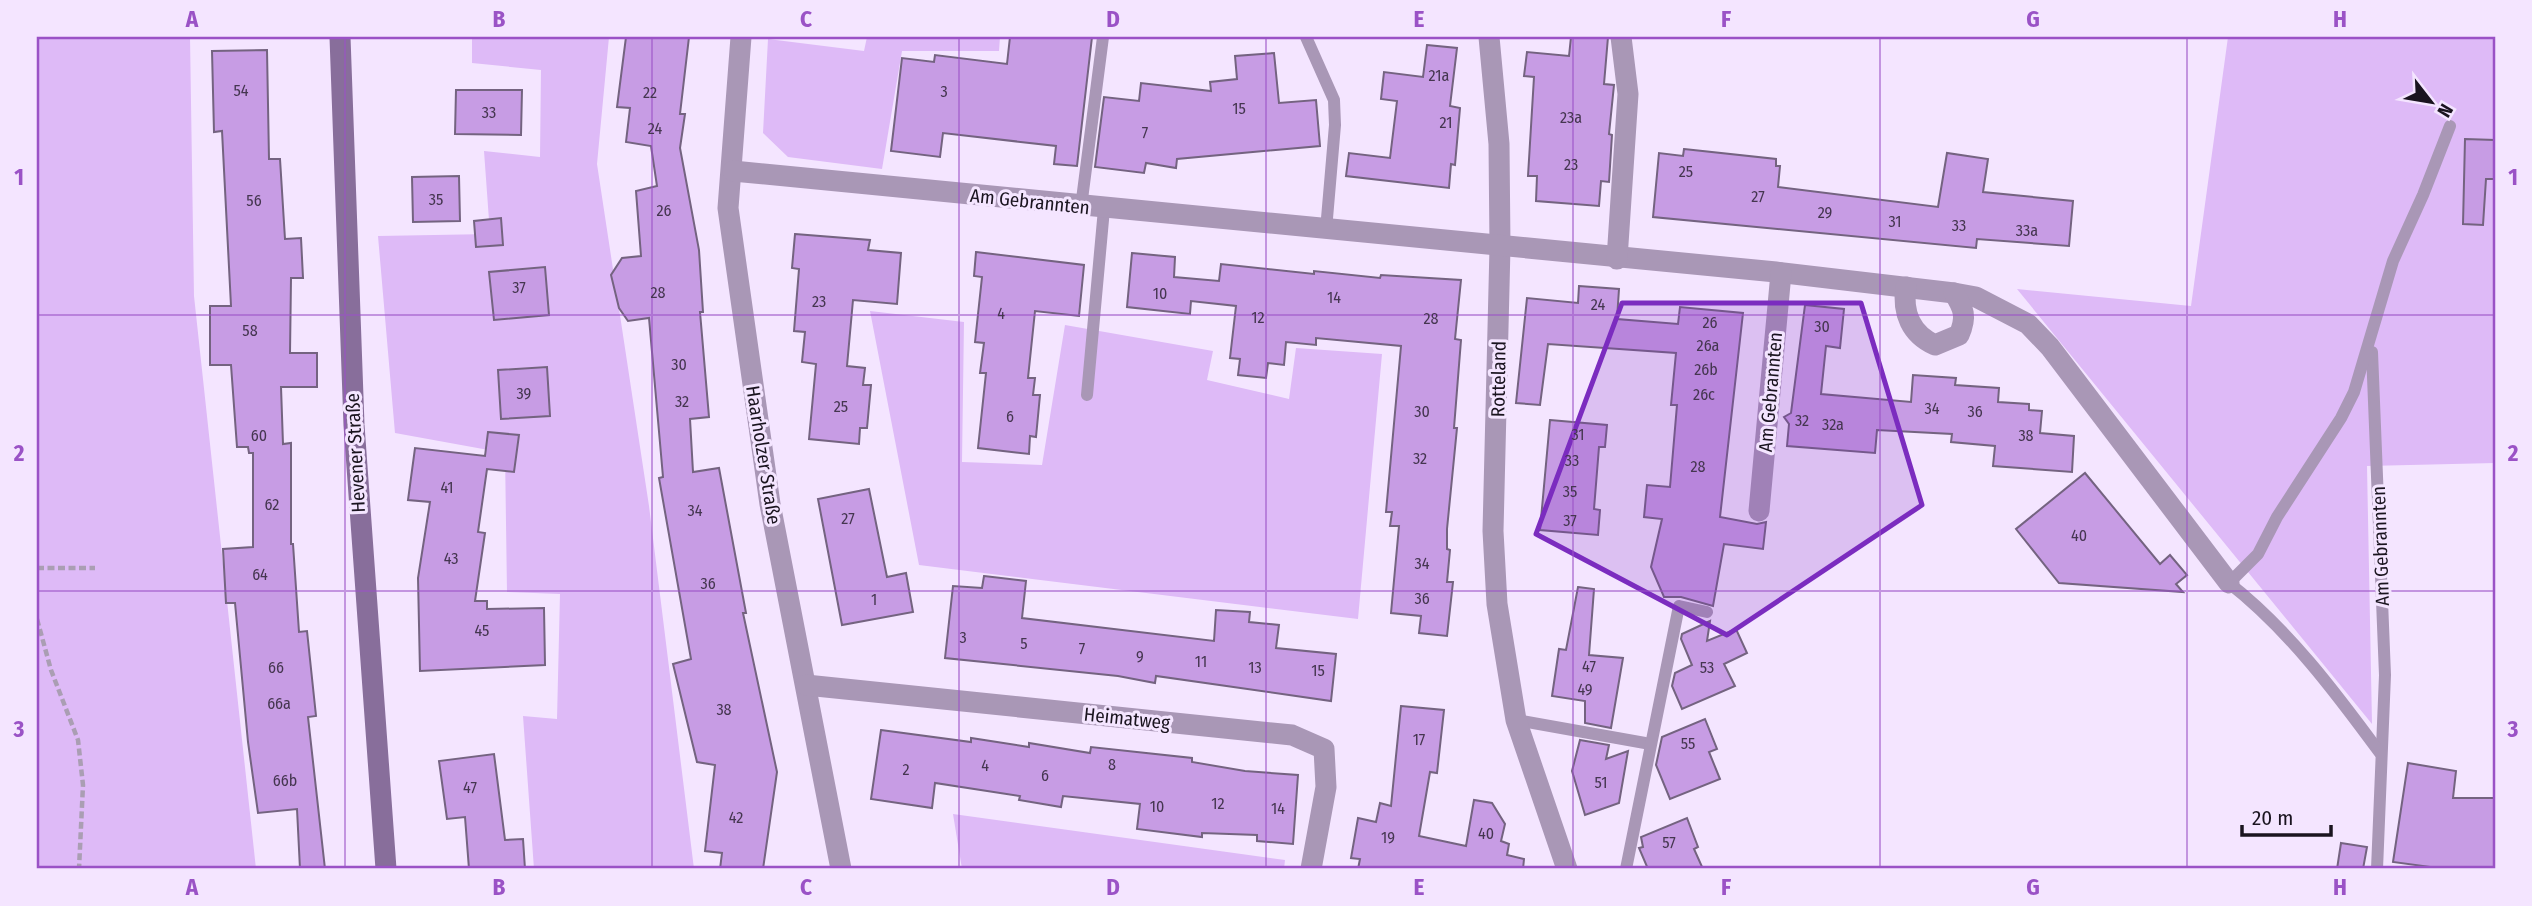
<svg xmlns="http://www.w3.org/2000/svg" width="2532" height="906" font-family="'Fira Sans Condensed',sans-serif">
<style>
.green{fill:#debaf7}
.building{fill:#c79ce4;stroke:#746380;stroke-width:2}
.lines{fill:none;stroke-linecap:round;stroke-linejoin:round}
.path{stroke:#aa9eb3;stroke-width:4.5;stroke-dasharray:7 3.5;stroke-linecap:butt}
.lane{stroke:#a997b6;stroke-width:12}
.street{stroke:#a997b6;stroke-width:21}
.secondary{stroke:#886e9b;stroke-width:21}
.marked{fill:#7b2cbf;fill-opacity:0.2;stroke:#7b2cbf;stroke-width:5;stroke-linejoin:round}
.grid{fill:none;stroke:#9a52c6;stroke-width:2;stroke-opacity:0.55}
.labels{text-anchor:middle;stroke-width:6;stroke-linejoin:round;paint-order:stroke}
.number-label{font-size:16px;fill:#453650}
.street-label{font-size:19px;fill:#1a141f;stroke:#f4e5ff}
.neatline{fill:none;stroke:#9a52c6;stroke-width:2.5}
.grid-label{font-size:23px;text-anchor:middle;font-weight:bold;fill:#9a52c6}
</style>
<rect width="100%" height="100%" fill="#f4e5ff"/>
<!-- green -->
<g class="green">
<polygon points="37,37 190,37 194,296 256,869 37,869"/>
<polygon points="472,37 609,37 597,164 649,506 694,869 534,869 523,716 557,719 560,594 507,592 505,453 395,433 378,236 490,234 484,151 540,157 541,70 472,63"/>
<polygon points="867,37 1000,37 999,51 902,51 882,169 788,157 763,133 768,39 864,51"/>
<polygon points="2228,37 2495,37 2495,463 2367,466 2372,724 2017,289 2191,306"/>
<polygon points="870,311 964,322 962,462 1042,465 1065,325 1213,351 1207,380 1289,399 1296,348 1382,354 1358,619 919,565"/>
<polygon points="953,814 1285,860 1284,869 962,869"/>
</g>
<!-- building -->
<g class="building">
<polygon points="626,37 689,37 680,114 685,114 680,148 699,250 703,312 700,312 709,417 690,419 693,472 719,468 746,613 743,613 777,772 763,869 720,869 722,853 705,851 715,765 697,762 673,664 691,659 659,478 663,477 649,318 628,321 619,308 611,275 622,258 641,256 636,191 657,186 651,146 626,142 630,108 617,107"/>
<polygon points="1010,37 1092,37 1077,166 1054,164 1056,146 943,133 940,157 891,151 902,58 934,62 935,55 1007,64"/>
<polygon points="1571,37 1608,37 1604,84 1614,85 1609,134 1612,135 1609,182 1601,181 1599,206 1536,201 1537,176 1528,176 1534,77 1524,76 1527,52 1569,56"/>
<polygon points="1427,45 1457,48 1450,106 1460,108 1455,165 1451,164 1449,188 1346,176 1349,153 1390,158 1397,101 1381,99 1384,72 1423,77"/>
<polygon points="267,50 269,159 280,159 285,239 301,238 303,278 291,278 290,353 317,353 317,387 281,387 283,444 291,443 291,544 293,544 299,632 307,631 316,716 308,717 325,869 300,869 297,809 258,813 248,742 235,603 226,603 223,549 253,547 253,453 249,453 248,447 237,447 231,365 210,365 210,306 231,306 222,131 214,132 212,51"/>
<polygon points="1274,53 1279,103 1316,100 1320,146 1177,159 1176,168 1146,163 1144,173 1095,167 1104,97 1139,101 1141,83 1211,91 1210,82 1237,79 1235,56"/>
<polygon points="456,90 522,90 521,135 455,134"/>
<polygon points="2465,139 2495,140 2495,179 2486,179 2483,225 2463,224"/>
<polygon points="1684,149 1776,159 1776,166 1780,166 1778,187 1938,207 1947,153 1988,159 1983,192 2073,201 2069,246 1977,239 1976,248 1653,217 1659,153 1683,156"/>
<polygon points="459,176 460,221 413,222 412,177"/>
<polygon points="501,218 503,245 476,247 474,221"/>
<polygon points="795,234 870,240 868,250 901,253 897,304 853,300 847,366 865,368 863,385 871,385 867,428 860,428 859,444 809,439 816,364 802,362 805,332 794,331 799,269 792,268"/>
<polygon points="976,252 1084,265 1079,316 1035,311 1028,378 1035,378 1033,395 1040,395 1036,437 1030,436 1029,454 978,448 986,373 980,373 984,343 975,342 982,277 974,276"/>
<polygon points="1132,253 1175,257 1174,277 1219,281 1221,264 1314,274 1314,271 1380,278 1381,275 1461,280 1455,339 1461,340 1454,428 1457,428 1447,529 1447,549 1450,550 1447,582 1453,582 1447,636 1419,633 1421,616 1391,613 1399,526 1390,526 1392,512 1386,512 1401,346 1316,338 1316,345 1286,342 1284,365 1268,363 1266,378 1238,375 1240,359 1230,358 1236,306 1191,301 1190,314 1127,307"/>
<polygon points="545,267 549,315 494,320 489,272"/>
<polygon points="1579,286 1619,289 1617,319 1678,324 1680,307 1743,313 1720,517 1757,524 1766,522 1763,549 1724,544 1713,606 1681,597 1664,597 1651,567 1662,519 1644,517 1647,485 1670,487 1677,405 1671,405 1676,353 1548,344 1540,405 1516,403 1527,298 1578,303"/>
<polygon points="1805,305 1844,309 1840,348 1826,346 1821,394 1911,402 1913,375 1956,378 1955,385 1999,388 1998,402 2029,404 2029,410 2042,411 2040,433 2074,436 2072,472 1993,466 1995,446 1951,442 1952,434 1877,430 1875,453 1787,446 1789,424 1784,417 1791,413"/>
<polygon points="547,367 550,416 501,419 498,370"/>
<polygon points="1550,420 1607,425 1605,447 1599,447 1594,509 1600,510 1598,535 1540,530"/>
<polygon points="488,432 519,435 514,472 487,469 478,532 485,533 475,601 487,601 487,609 544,608 545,665 420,671 418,578 430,502 408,500 415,448 485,456"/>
<polygon points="2085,473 2160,564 2170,555 2187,575 2176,584 2183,592 2059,583 2016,529"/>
<polygon points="869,489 887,577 906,573 913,612 842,625 818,499"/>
<polygon points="984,576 1026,581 1022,618 1214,641 1216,610 1250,612 1249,622 1279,625 1276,648 1336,654 1331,701 1156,676 1155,683 1118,676 945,658 953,586 982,588"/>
<polygon points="1578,587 1594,589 1589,655 1623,658 1611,728 1585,723 1585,701 1552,696 1559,649 1566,650"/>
<polygon points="1710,621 1707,641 1736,629 1747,653 1724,664 1735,686 1682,709 1672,686 1675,673 1692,665 1681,639 1682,634"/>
<polygon points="1401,706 1444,710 1437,773 1430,772 1419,836 1466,846 1474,800 1492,803 1505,824 1501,841 1509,844 1507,855 1524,859 1523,869 1358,869 1360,859 1351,858 1358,818 1376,822 1380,803 1391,806"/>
<polygon points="1705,719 1717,749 1709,752 1720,779 1670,799 1656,765 1662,737"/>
<polygon points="881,730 971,742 971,738 1029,747 1029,743 1090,753 1091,747 1192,758 1192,762 1245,771 1298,775 1293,844 1257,841 1257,835 1202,833 1202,837 1137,829 1140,804 1063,796 1061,807 1019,800 1020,796 935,783 932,808 871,799"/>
<polygon points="1580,740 1609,745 1606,759 1628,751 1619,803 1585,815 1572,771"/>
<polygon points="494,754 505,840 523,839 525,869 469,869 465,817 447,819 439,761"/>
<polygon points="2408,763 2456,771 2453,798 2495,798 2495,869 2445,869 2393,862"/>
<polygon points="1687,818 1698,847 1694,849 1703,869 1648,869 1639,848 1643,847 1641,837"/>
<polygon points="2341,843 2367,847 2363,869 2337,869"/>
</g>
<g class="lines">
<!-- path -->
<g class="path">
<polyline points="37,568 95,568"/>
<polyline points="37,619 51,670 78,740 83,785 79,869"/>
</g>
<!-- lane -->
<g class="lane">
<polyline points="1306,37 1334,100 1335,125 1326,230"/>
<polyline points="1081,207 1103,37"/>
<polyline points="2372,352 2385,675 2377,869"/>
<polyline points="1087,395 1104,209"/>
<polyline points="1516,720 1645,743"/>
<path d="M2380,753C2336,693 2288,629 2229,583L2258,554L2277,517L2341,418L2354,392L2393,261L2423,195L2450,126"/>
<polyline points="1626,869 1679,606 1707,612"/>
</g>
<!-- street -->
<g class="street">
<polyline points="741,37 728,208 770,504 841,869"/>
<polyline points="1489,37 1499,144 1500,247 1493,531 1497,604 1516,720 1567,869"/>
<polyline points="733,171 1776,272 1954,293 1976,297 2028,324 2050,347 2229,583"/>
<polyline points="1617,259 1628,94 1621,37"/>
<path d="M1906,287C1902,313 1911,334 1935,345L1959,335C1967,317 1964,309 1954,293"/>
<polyline points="1759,511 1781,273"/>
<polyline points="806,685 1292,735 1324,749 1326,787 1311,869"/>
</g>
<!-- secondary -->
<polyline class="secondary" points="340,37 354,425 386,869"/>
</g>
<!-- marked area -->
<path class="marked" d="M1622,303H1861L1922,505L1727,635L1536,534Z"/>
<!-- grid -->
<path class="grid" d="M345,37V869M652,37V869M959,37V869M1266,37V869M1573,37V869M1880,37V869M2187,37V869M37,315H2495M37,591H2495"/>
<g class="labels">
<!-- number labels -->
<g class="number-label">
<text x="1439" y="81">21a</text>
<text x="241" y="96">54</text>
<text x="944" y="97">3</text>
<text x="650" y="98">22</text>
<text x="1239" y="114">15</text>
<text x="489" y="118">33</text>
<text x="1571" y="123">23a</text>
<text x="1446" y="128">21</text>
<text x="655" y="134">24</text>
<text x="1145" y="138">7</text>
<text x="1571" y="170">23</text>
<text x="1686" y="177">25</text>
<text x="1758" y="202">27</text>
<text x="436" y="205">35</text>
<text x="254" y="206">56</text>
<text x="664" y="216">26</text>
<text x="1825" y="218">29</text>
<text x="1895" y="227">31</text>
<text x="1959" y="231">33</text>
<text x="2027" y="236">33a</text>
<text x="519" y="293">37</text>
<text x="658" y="298">28</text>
<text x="1160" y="299">10</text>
<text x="1334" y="303">14</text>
<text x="819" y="307">23</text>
<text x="1598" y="310">24</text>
<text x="1001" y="319">4</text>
<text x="1258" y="323">12</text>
<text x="1431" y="324">28</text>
<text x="1710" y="328">26</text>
<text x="1822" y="332">30</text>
<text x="250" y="336">58</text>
<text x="1708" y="351">26a</text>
<text x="679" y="370">30</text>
<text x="1706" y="375">26b</text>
<text x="524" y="399">39</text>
<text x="1704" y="400">26c</text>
<text x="682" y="407">32</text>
<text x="841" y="412">25</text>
<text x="1932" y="414">34</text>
<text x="1422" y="417">30</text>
<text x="1975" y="417">36</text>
<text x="1010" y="422">6</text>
<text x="1802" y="426">32</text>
<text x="1833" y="430">32a</text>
<text x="1578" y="440">31</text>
<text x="259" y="441">60</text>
<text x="2026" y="441">38</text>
<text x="1420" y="464">32</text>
<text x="1572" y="466">33</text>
<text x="1698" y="472">28</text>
<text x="447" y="493">41</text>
<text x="1570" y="497">35</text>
<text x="272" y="510">62</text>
<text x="695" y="516">34</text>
<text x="848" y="524">27</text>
<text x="1570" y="526">37</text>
<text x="2079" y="541">40</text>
<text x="451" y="564">43</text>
<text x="1422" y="569">34</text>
<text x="260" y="580">64</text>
<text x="708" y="589">36</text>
<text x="1422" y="604">36</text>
<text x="874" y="605">1</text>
<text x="482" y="636">45</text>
<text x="963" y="643">3</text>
<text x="1024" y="649">5</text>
<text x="1082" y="654">7</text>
<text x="1140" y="662">9</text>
<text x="1201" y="667">11</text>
<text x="1589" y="672">47</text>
<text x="276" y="673">66</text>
<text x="1255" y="673">13</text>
<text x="1707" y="673">53</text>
<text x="1318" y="676">15</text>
<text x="1585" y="695">49</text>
<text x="279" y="709">66a</text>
<text x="724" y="715">38</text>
<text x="1419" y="745">17</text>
<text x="1688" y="749">55</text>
<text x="1112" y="770">8</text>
<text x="985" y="771">4</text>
<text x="906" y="775">2</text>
<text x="1045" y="781">6</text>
<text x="285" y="786">66b</text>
<text x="1601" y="788">51</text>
<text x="470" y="793">47</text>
<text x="1218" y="809">12</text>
<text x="1157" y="812">10</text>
<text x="1278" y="814">14</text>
<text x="736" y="823">42</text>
<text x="1486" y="839">40</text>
<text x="1388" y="843">19</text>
<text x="1669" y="848">57</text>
</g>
<!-- street labels -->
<g class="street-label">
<text transform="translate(1030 201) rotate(6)" y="7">Am Gebrannten</text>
<text transform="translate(1498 379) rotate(-89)" y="7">Rotteland</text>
<text transform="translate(1770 392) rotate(-85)" y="7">Am Gebrannten</text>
<text transform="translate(355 453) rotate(-93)" y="7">Hevener Straße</text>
<text transform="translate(764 455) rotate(81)" y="7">Haarholzer Straße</text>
<text transform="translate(2380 546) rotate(-92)" y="7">Am Gebrannten</text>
<text transform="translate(1127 718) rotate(6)" y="7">Heimatweg</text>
</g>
</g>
<!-- border -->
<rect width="2532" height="906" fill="none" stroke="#f4e5ff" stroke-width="77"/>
<!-- north arrow -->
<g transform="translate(2431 102) rotate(121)" stroke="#f4e5ff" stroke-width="5" paint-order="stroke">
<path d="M0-5L12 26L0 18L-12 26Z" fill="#1a141f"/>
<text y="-10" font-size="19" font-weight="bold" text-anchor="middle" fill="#1a141f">N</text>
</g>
<!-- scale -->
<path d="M2242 825v10h89v-10" fill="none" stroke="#1a141f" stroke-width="3.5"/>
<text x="2252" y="825" font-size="21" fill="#1a141f" stroke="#f4e5ff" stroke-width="5" paint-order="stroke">20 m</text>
<rect x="38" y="38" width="2456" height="829" class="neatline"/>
<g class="grid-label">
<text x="192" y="27">A</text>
<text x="499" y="27">B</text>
<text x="806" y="27">C</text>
<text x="1113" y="27">D</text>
<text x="1419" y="27">E</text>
<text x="1726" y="27">F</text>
<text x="2033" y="27">G</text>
<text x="2340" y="27">H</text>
<text x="19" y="185">1</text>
<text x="2513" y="185">1</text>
<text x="19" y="461">2</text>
<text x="2513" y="461">2</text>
<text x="19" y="737">3</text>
<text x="2513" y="737">3</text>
<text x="192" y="895">A</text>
<text x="499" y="895">B</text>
<text x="806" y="895">C</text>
<text x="1113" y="895">D</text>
<text x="1419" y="895">E</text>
<text x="1726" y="895">F</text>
<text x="2033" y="895">G</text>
<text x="2340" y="895">H</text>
</g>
</svg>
